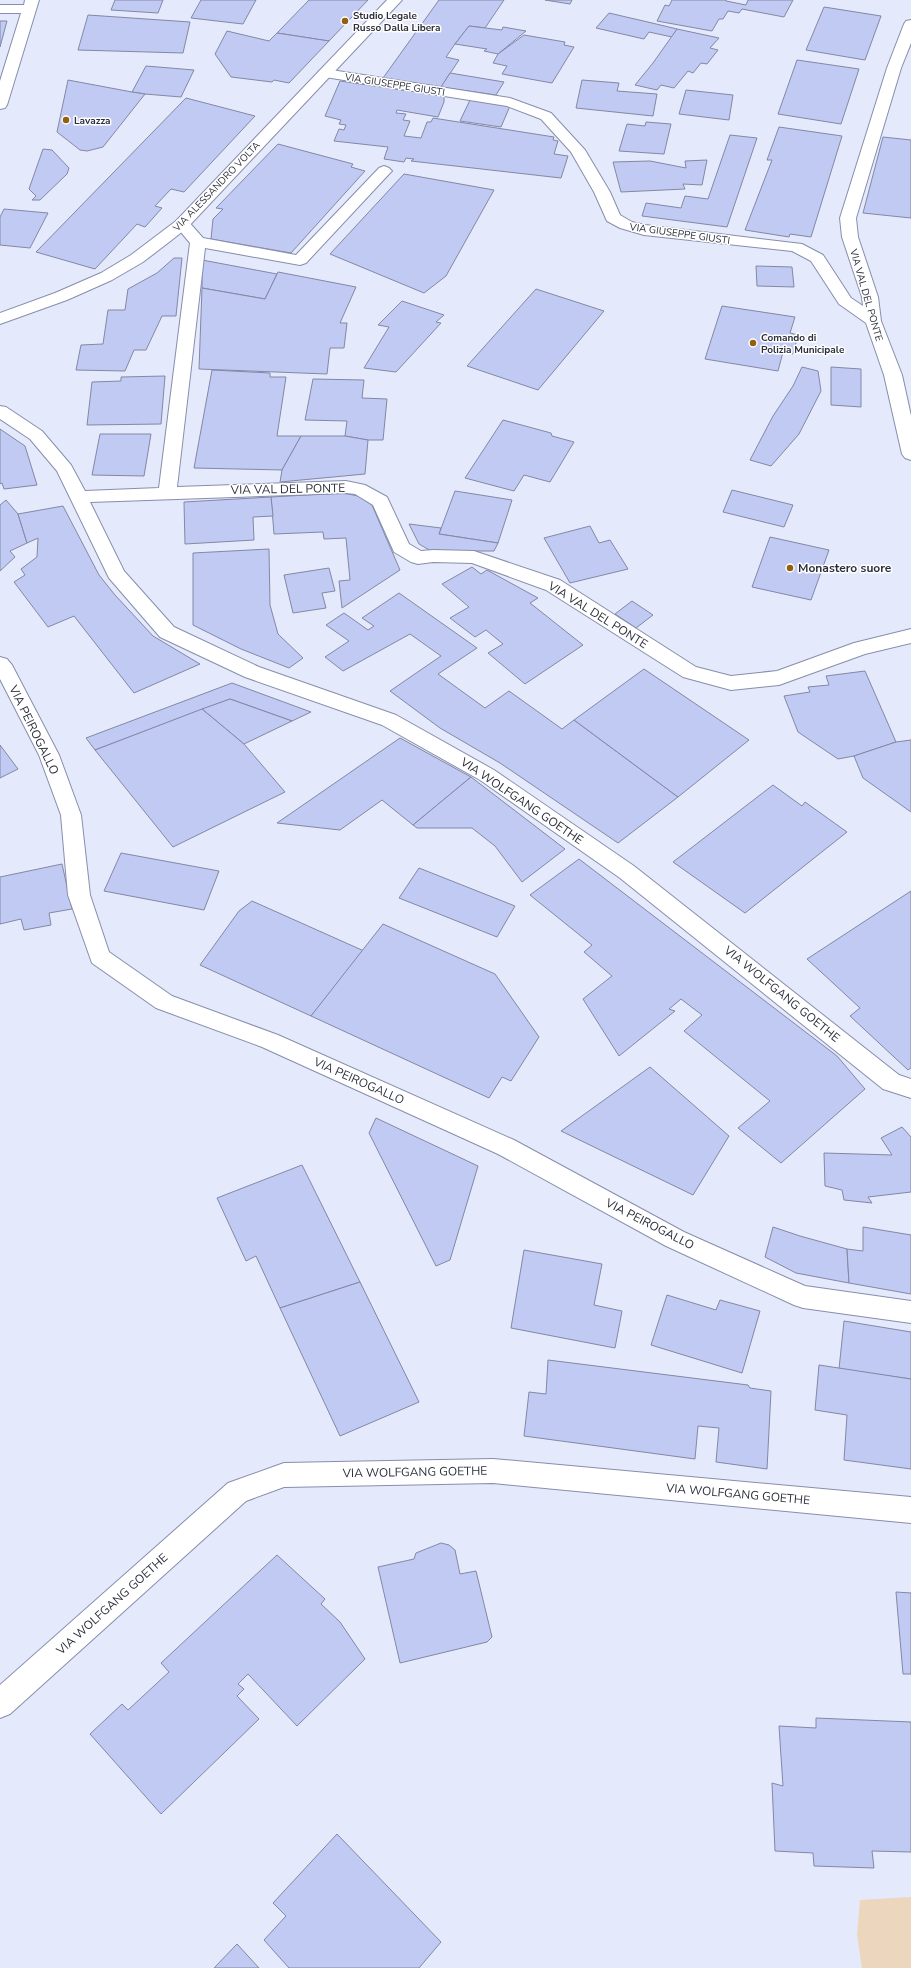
<svg xmlns="http://www.w3.org/2000/svg" width="911" height="1968" font-family="'Nunito Sans',sans-serif">
<style>
.green{fill:#ecd7be}
.building{fill:#c0caf3;stroke:#8288a5}
.lines{fill:none;stroke-linecap:round;stroke-linejoin:round}
.minor-casing{stroke:#878eab;stroke-width:2}
.secondary-casing{stroke:#878eab;stroke-width:2}
.minor{fill:#fff;fill-rule:evenodd}
.secondary{fill:#fff;fill-rule:evenodd}
.poi-dot{fill:#926010;stroke:#fff;stroke-width:1.5}
.labels{text-anchor:middle;stroke-width:3;stroke-linejoin:round;paint-order:stroke}
.far-poi-label{font-size:10px;font-weight:bold;fill:#2c2f3b;stroke:#fff;text-anchor:start}
.far-street-label{font-size:10px;fill:#2c2f3b;stroke:#fff}
.street-label{font-size:12px;fill:#2c2f3b;stroke:#fff}
.poi-label{font-size:12px;font-weight:bold;fill:#2c2f3b;stroke:#fff;text-anchor:start}
</style>
<rect width="100%" height="100%" fill="#e4e9fc"/>
<!-- green -->
<polygon class="green" points="911,1897 911,1968 862,1968 857,1935 860,1900"/>
<!-- building -->
<g class="building">
<polygon points="115,0 163,0 158,13 111,10"/>
<polygon points="201,0 256,0 243,24 191,18"/>
<polygon points="309,0 368,0 329,41 277,33"/>
<polygon points="439,0 504,0 485,28 469,26 455,44 446,57 459,60 441,87 383,78"/>
<polygon points="545,0 572,0 570,4"/>
<polygon points="672,0 726,0 726,1 746,5 748,0 793,0 784,17 742,9 739,13 728,11 723,19 719,19 712,31 657,21 665,5 669,6"/>
<polygon points="824,7 881,16 865,60 806,50"/>
<polygon points="609,13 652,23 677,29 672,37 649,32 644,39 596,28"/>
<polygon points="88,15 190,22 183,53 78,50"/>
<polygon points="0,21 7,21 0,47"/>
<polygon points="469,26 502,30 503,27 526,31 498,54 484,51 487,49 455,44"/>
<polygon points="677,29 719,38 710,48 718,50 707,64 701,63 693,73 688,71 674,88 661,85 657,90 635,85 653,63"/>
<polygon points="227,31 269,41 277,33 329,41 289,83 274,80 272,82 231,77 215,54"/>
<polygon points="524,35 565,42 564,45 574,47 552,83 502,74 507,66 493,63 498,54"/>
<polygon points="797,60 859,69 841,124 778,114"/>
<polygon points="146,66 194,70 181,97 145,94 132,92"/>
<polygon points="450,73 504,82 496,95 441,87"/>
<polygon points="68,80 132,92 145,94 103,147 87,151 80,150 57,132"/>
<polygon points="582,80 619,83 617,91 657,94 653,116 576,108"/>
<polygon points="340,81 444,96 444,102 438,117 397,110 396,113 406,114 403,120 410,121 404,136 421,138 427,122 431,122 433,118 554,137 553,140 558,141 554,154 568,156 561,178 411,161 414,159 406,158 404,162 384,159 388,147 334,141 339,129 344,130 346,125 339,124 341,120 325,116"/>
<polygon points="686,90 733,95 729,120 679,114"/>
<polygon points="186,98 255,116 184,192 171,189 155,206 162,208 145,227 137,224 95,269 36,252"/>
<polygon points="470,100 510,106 501,127 460,121"/>
<polygon points="646,122 671,124 664,154 619,151 627,124 645,126"/>
<polygon points="779,127 842,136 811,237 790,234 789,237 745,230 772,160 767,160"/>
<polygon points="730,135 757,138 727,227 642,216 646,203 681,208 685,196 708,199"/>
<polygon points="883,137 911,140 911,218 863,213"/>
<polygon points="278,144 353,164 351,167 365,171 291,253 211,239 213,219 223,209 216,208"/>
<polygon points="43,149 52,150 69,168 67,174 40,200 32,200 36,196 29,189"/>
<polygon points="707,160 702,185 683,184 685,189 621,192 613,162 650,161 686,168 685,161"/>
<polygon points="404,174 494,190 446,276 424,293 330,254"/>
<polygon points="4,209 48,213 30,248 0,245 0,217"/>
<polygon points="174,258 182,258 176,316 162,316 146,350 134,350 125,371 76,370 81,345 103,344 108,310 125,310 128,289 157,273"/>
<polygon points="202,260 277,274 265,299 202,288"/>
<polygon points="756,266 792,267 794,287 757,286"/>
<polygon points="278,272 356,287 340,323 347,323 344,348 330,348 327,374 199,369 202,288 265,299"/>
<polygon points="536,289 604,311 538,390 467,366"/>
<polygon points="402,301 444,315 436,322 441,323 396,372 364,368 389,327 378,325"/>
<polygon points="722,306 795,317 790,333 798,335 793,354 783,352 778,371 705,359"/>
<polygon points="802,367 818,371 821,391 799,434 771,466 750,460 773,416 793,386"/>
<polygon points="831,367 861,369 861,407 831,405"/>
<polygon points="212,370 270,373 270,377 286,377 277,436 301,436 282,470 194,468"/>
<polygon points="165,376 161,424 87,425 92,382 121,381 121,377"/>
<polygon points="313,379 364,380 362,398 387,399 383,440 368,440 345,436 347,421 305,420"/>
<polygon points="503,420 551,433 552,436 574,442 550,482 524,475 514,491 465,478"/>
<polygon points="0,429 25,446 37,485 4,489 2,483 0,484"/>
<polygon points="100,434 151,434 144,476 92,475"/>
<polygon points="301,436 345,436 368,440 365,474 280,482 282,470"/>
<polygon points="732,490 793,505 784,527 723,512"/>
<polygon points="455,491 512,500 498,543 439,534"/>
<polygon points="343,493 358,496 372,505 400,570 342,608 339,581 350,580 346,538 324,539 323,532 274,534 271,497"/>
<polygon points="271,497 273,516 253,517 254,540 185,544 184,502"/>
<polygon points="6,500 18,514 27,543 10,551 15,557 0,571 0,505"/>
<polygon points="63,506 99,575 115,595 153,636 200,664 134,693 74,616 48,627 14,582 25,575 21,569 37,557 38,538 27,543 18,514"/>
<polygon points="409,524 441,528 439,534 498,543 494,551 431,551 419,544"/>
<polygon points="590,526 599,543 610,540 628,569 570,583 544,538"/>
<polygon points="770,537 829,550 811,600 752,587"/>
<polygon points="269,549 270,605 278,634 303,658 289,668 241,649 193,625 193,553"/>
<polygon points="472,567 481,574 487,570 538,598 530,603 583,645 525,684 488,653 503,644 486,630 475,637 450,618 469,607 442,584"/>
<polygon points="329,568 335,591 322,593 326,608 293,613 284,575"/>
<polygon points="399,593 477,648 438,674 485,708 509,691 562,729 574,720 678,797 618,843 500,763 440,728 390,691 441,656 410,634 343,671 325,657 349,641 326,625 344,613 368,630 374,626 362,618"/>
<polygon points="632,601 653,615 636,628 615,614"/>
<polygon points="644,669 749,740 678,797 574,720"/>
<polygon points="865,671 896,742 854,756 838,759 798,732 784,696 810,692 808,687 829,685 826,676"/>
<polygon points="232,683 311,712 292,721 230,699 95,750 86,738"/>
<polygon points="230,699 292,721 244,744 202,709"/>
<polygon points="202,709 244,744 285,792 173,847 95,750"/>
<polygon points="400,738 471,777 413,825 382,800 340,830 277,823"/>
<polygon points="911,740 911,812 863,778 854,756 896,742"/>
<polygon points="0,745 18,769 0,778"/>
<polygon points="471,777 565,849 522,882 495,846 472,828 417,828 413,825"/>
<polygon points="773,785 802,806 805,802 847,832 745,913 673,862"/>
<polygon points="121,853 219,871 204,910 104,891"/>
<polygon points="579,859 837,1056 865,1089 781,1163 738,1128 770,1101 684,1031 702,1015 681,999 669,1009 675,1011 619,1056 583,999 612,976 584,952 592,945 530,895"/>
<polygon points="62,864 72,909 49,913 51,925 24,930 21,919 0,924 0,877"/>
<polygon points="419,868 515,906 497,937 399,898"/>
<polygon points="911,891 911,1068 908,1070 850,1016 860,1008 807,959"/>
<polygon points="252,901 364,951 311,1016 200,965 239,911"/>
<polygon points="383,924 495,974 539,1037 511,1081 502,1077 489,1098 311,1016"/>
<polygon points="650,1067 729,1136 693,1195 561,1131"/>
<polygon points="376,1118 478,1166 450,1260 436,1266 369,1133"/>
<polygon points="902,1127 911,1137 911,1192 868,1197 872,1203 844,1200 842,1190 825,1186 824,1153 892,1155 881,1138"/>
<polygon points="302,1165 360,1282 280,1308 256,1256 246,1261 217,1198"/>
<polygon points="773,1227 800,1236 847,1249 849,1283 796,1273 765,1257"/>
<polygon points="863,1227 911,1235 911,1294 849,1283 847,1249 863,1251"/>
<polygon points="524,1250 602,1264 594,1305 622,1311 615,1348 511,1328"/>
<polygon points="360,1282 419,1402 340,1436 280,1308"/>
<polygon points="667,1295 716,1310 720,1300 760,1311 742,1373 651,1345"/>
<polygon points="844,1321 911,1332 911,1379 839,1369"/>
<polygon points="548,1360 748,1385 750,1388 771,1391 767,1469 716,1462 719,1428 698,1426 695,1459 524,1436 529,1392 546,1394"/>
<polygon points="819,1365 911,1379 911,1469 844,1460 847,1415 815,1410"/>
<polygon points="441,1543 449,1545 455,1550 460,1574 476,1571 492,1637 487,1642 400,1663 378,1567 414,1559 416,1553"/>
<polygon points="277,1555 325,1599 321,1604 340,1622 365,1659 297,1726 248,1674 238,1684 244,1689 237,1696 259,1719 161,1814 90,1734 122,1704 128,1710 169,1672 161,1663"/>
<polygon points="896,1592 911,1593 911,1674 903,1674"/>
<polygon points="816,1718 911,1722 911,1852 872,1851 874,1868 814,1866 813,1853 775,1851 772,1783 783,1786 779,1726 816,1728"/>
<polygon points="337,1834 441,1942 419,1968 289,1968 264,1940 286,1916 273,1903"/>
<polygon points="237,1944 259,1968 214,1968"/>
</g>
<g class="lines">
<defs>
<g id="minor">
<polygon points="25,0 39,0 7,105 5,108 0,109 0,81 21,13 0,13 0,5 24,5"/>
<polygon points="911,20 911,43 901,68 856,218 858,237 878,297 881,321 902,375 911,416 911,460 905,458 902,454 884,375 866,323 839,304 811,261 792,251 644,235 620,228 607,221 594,192 571,152 541,119 507,106 325,77 320,76 318,73 320,70 325,69 510,98 551,113 585,150 610,192 620,215 632,222 645,225 802,244 823,255 851,298 863,306 862,297 842,237 840,218 887,68 904,24 906,21"/>
<polygon points="384,166 389,168 392,171 389,174 306,263 300,265 205,248 177,487 346,481 365,485 387,497 409,544 421,551 433,550 474,551 560,580 696,667 731,676 777,671 854,643 911,629 911,643 865,654 779,685 731,690 683,677 546,590 472,563 433,562 418,564 411,562 394,552 373,505 355,494 346,493 90,502 124,571 174,627 259,667 396,715 494,770 634,866 899,1075 911,1079 911,1098 883,1089 620,878 480,780 382,725 245,677 160,637 109,578 57,471 30,439 0,419 0,406 6,407 42,431 71,465 85,491 159,488 190,243 174,224 176,221 182,219 188,221 203,238 296,255 379,168"/>
<polygon points="0,657 7,659 12,665 59,755 81,815 90,895 109,952 172,996 278,1035 514,1140 684,1232 805,1286 911,1301 911,1323 803,1308 794,1305 666,1246 498,1154 262,1047 156,1008 92,963 68,895 61,815 39,755 0,679"/>
<polygon points="493,1459 911,1497 911,1523 493,1483 284,1487 246,1501 10,1714 0,1718 0,1685 228,1483 284,1463"/>
</g>
<polygon id="secondary" points="387,0 402,0 188,227 173,239 143,262 112,280 67,300 0,324 0,313 55,293 101,273 131,255 176,221"/>
</defs>
<!-- minor casing -->
<use href="#minor" class="minor-casing"/>
<!-- secondary casing -->
<use href="#secondary" class="secondary-casing"/>
<!-- minor -->
<use href="#minor" class="minor"/>
<!-- secondary -->
<use href="#secondary" class="secondary"/>
</g>
<!-- markers -->
<g class="poi-dot">
<circle cx="345" cy="21" r="4"/>
<circle cx="66" cy="120" r="4"/>
<circle cx="753" cy="343" r="4"/>
<circle cx="790" cy="568" r="4"/>
</g>
<g class="labels">
<!-- far-poi labels -->
<g class="far-poi-label">
<text x="353" y="19">Studio Legale<tspan x="353" dy="12">Russo Dalla Libera</tspan></text>
<text x="74" y="124">Lavazza</text>
<text x="761" y="341">Comando di<tspan x="761" dy="12">Polizia Municipale</tspan></text>
</g>
<!-- far-street labels -->
<g class="far-street-label">
<text transform="translate(395 84) rotate(9)" y="4">VIA GIUSEPPE GIUSTI</text>
<text transform="translate(216 186) rotate(-46)" y="4">VIA ALESSANDRO VOLTA</text>
<text transform="translate(680 233) rotate(8)" y="4">VIA GIUSEPPE GIUSTI</text>
<text transform="translate(867 295) rotate(74)" y="4">VIA VAL DEL PONTE</text>
</g>
<!-- street labels -->
<g class="street-label">
<text transform="translate(288 489) rotate(-1)" y="4">VIA VAL DEL PONTE</text>
<text transform="translate(598 615) rotate(32)" y="4">VIA VAL DEL PONTE</text>
<text transform="translate(34 730) rotate(64)" y="4">VIA PEIROGALLO</text>
<text transform="translate(522 801) rotate(34)" y="4">VIA WOLFGANG GOETHE</text>
<text transform="translate(782 994) rotate(39)" y="4">VIA WOLFGANG GOETHE</text>
<text transform="translate(359 1081) rotate(24)" y="4">VIA PEIROGALLO</text>
<text transform="translate(650 1224) rotate(27)" y="4">VIA PEIROGALLO</text>
<text transform="translate(415 1472) rotate(-1)" y="4">VIA WOLFGANG GOETHE</text>
<text transform="translate(738 1494) rotate(5)" y="4">VIA WOLFGANG GOETHE</text>
<text transform="translate(112 1604) rotate(-42)" y="4">VIA WOLFGANG GOETHE</text>
</g>
<!-- poi labels -->
<g class="poi-label">
<text x="798" y="572">Monastero suore</text>
</g>
</g>
</svg>
